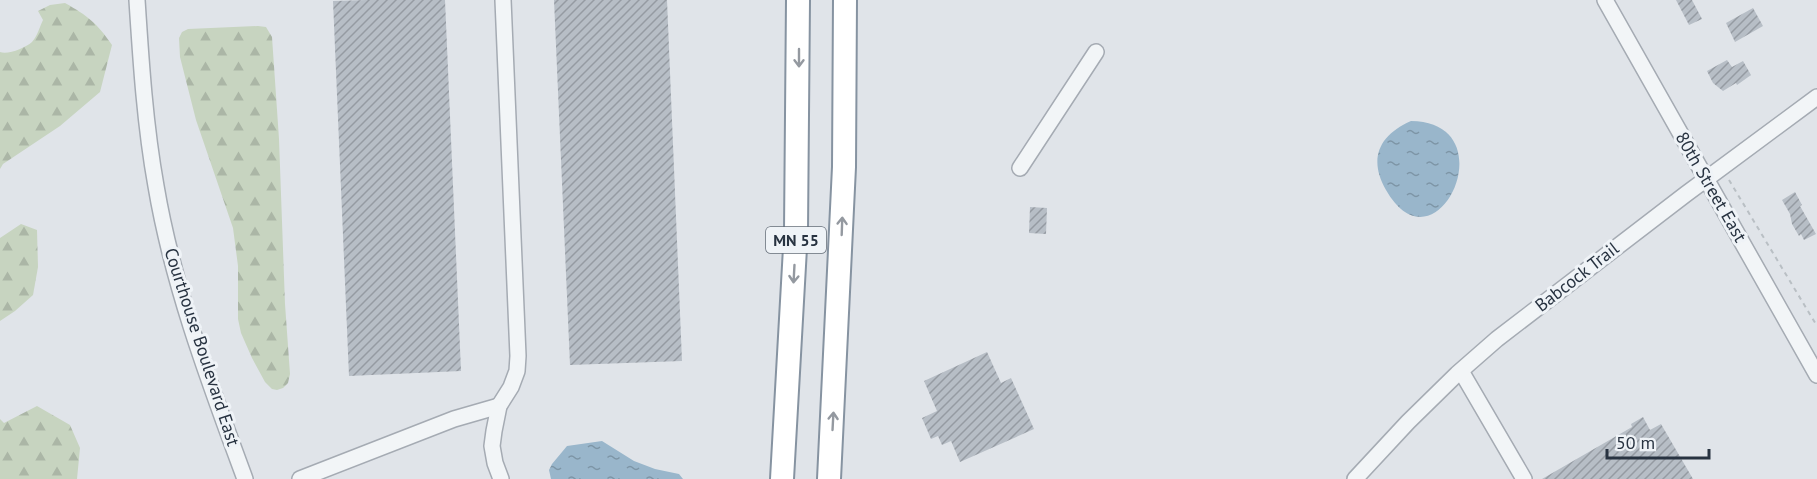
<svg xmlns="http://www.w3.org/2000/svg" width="1817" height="479" font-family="'PT Sans',sans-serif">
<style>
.forest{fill:url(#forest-firs)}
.water{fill:url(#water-ripples)}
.building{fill:url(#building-hatch)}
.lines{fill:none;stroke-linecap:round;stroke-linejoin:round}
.minor-casing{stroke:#a5abb3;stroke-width:18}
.highway-casing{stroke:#8693a1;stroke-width:26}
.path{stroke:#b9bfc4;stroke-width:2;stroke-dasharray:4.5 4.5;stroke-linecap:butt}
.minor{stroke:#f2f5f7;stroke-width:15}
.highway{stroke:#fff;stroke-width:22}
.oneway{stroke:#9499a0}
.labels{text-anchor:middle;stroke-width:6;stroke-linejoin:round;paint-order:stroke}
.shield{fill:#eff3f7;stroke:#646d78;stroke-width:1.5}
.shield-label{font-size:16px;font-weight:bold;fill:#283341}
.street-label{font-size:18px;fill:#283341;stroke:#eff3f7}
</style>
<defs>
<pattern id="forest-firs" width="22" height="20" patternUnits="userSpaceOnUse" patternTransform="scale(1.5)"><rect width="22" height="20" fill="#c7d4c0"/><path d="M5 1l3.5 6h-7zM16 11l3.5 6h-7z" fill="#abb6a6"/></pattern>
<pattern id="water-ripples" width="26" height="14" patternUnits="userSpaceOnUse" patternTransform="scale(1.5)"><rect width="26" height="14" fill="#99b6cb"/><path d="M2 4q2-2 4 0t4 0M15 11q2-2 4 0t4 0" fill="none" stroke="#7d95a6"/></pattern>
<pattern id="building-hatch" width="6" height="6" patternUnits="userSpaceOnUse" patternTransform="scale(1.5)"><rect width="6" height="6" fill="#b7bec6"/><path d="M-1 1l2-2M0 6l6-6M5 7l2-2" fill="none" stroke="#959ba2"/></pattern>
</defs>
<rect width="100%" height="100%" fill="#e0e4e9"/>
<!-- forest -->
<g class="forest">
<path d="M65,3C88,16 97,23 112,45L100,92L60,126L3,164L0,169V52C8,55 25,48 32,42C37,37 40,26 43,20L38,11L50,5Z"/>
<polygon points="258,26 266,27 272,37 279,139 285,304 290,374 288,383 283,388 277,390 272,389 265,382 252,358 241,333 238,319 238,266 233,228 196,120 180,57 179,38 182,32 188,29"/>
<polygon points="21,224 37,230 38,267 33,295 15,311 0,321 0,238"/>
<polygon points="37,406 70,425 80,448 77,479 0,479 0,419 4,423"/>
</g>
<!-- water -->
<g class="water">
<path d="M1411,121C1509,122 1436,278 1386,190C1368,159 1379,135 1411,121Z"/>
<polygon points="602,441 634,461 655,469 679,474 683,479 551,479 549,470 552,464 567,446"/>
</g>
<!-- building -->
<g class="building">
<polygon points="366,0 445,0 461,371 349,376 333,1"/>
<polygon points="554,0 667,0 682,361 570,365"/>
<polygon points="1676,0 1692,0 1702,19 1689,25"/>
<polygon points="1753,8 1763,26 1735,42 1726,23"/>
<polygon points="1727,60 1732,67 1743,61 1751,75 1737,85 1736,83 1723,91 1713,83 1707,71"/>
<polygon points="1795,192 1802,205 1800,206 1816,234 1804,240 1801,234 1799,236 1792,224 1790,214 1782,200"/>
<polygon points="1030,207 1047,208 1046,234 1029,233"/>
<polygon points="987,352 1001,383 1011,378 1034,429 960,462 951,441 942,445 938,436 931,439 922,418 937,411 924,381"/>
<polygon points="1643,417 1650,430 1661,424 1693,479 1542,479 1632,427 1631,424"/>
</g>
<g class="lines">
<defs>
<g id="minor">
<path d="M137,0C141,62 145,125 156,186C173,287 210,384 245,479"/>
<polyline points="1605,0 1817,375"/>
<polyline points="1020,168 1096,52"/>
<polyline points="1461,371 1524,479"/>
<polyline points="300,479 454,419 499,406"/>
<polyline points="501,479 495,463 492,446 494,431 499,406 511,387 517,371 518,356 503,0"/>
<polyline points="1355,479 1408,422 1457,374 1497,339 1686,194 1817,97"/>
</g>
<g id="highway">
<polyline points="782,479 796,230 798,0"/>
<polyline points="829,479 844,167 845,0"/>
</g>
</defs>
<!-- minor casing -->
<use href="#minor" class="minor-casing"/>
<!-- highway casing -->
<use href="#highway" class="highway-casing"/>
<!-- path -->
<polyline class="path" points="1729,180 1817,326"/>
<!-- minor -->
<use href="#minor" class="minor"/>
<!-- highway -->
<use href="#highway" class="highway"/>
</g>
<!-- one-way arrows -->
<defs><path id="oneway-shaft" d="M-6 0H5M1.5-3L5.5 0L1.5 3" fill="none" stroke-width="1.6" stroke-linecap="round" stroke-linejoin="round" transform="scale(1.5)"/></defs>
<g class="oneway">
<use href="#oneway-shaft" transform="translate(799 58) rotate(90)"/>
<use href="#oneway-shaft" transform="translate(842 226) rotate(-88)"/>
<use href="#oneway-shaft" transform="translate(794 274) rotate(93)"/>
<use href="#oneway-shaft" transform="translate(833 421) rotate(-87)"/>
</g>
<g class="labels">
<!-- shield labels -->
<rect class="shield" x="766" y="227" width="60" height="26" rx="4.5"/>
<g class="shield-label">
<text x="796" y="246">MN 55</text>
</g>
<!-- street labels -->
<g class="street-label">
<text transform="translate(1711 187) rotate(60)" y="6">80th Street East</text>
<text transform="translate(1577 277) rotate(-38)" y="6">Babcock Trail</text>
<text transform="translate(202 347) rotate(72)" y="6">Courthouse Boulevard East</text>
</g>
</g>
<!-- scale -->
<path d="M1607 449v9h102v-9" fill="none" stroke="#283341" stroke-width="3"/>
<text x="1616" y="449" font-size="18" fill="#283341" stroke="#eff3f7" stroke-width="4.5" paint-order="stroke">50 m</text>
</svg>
